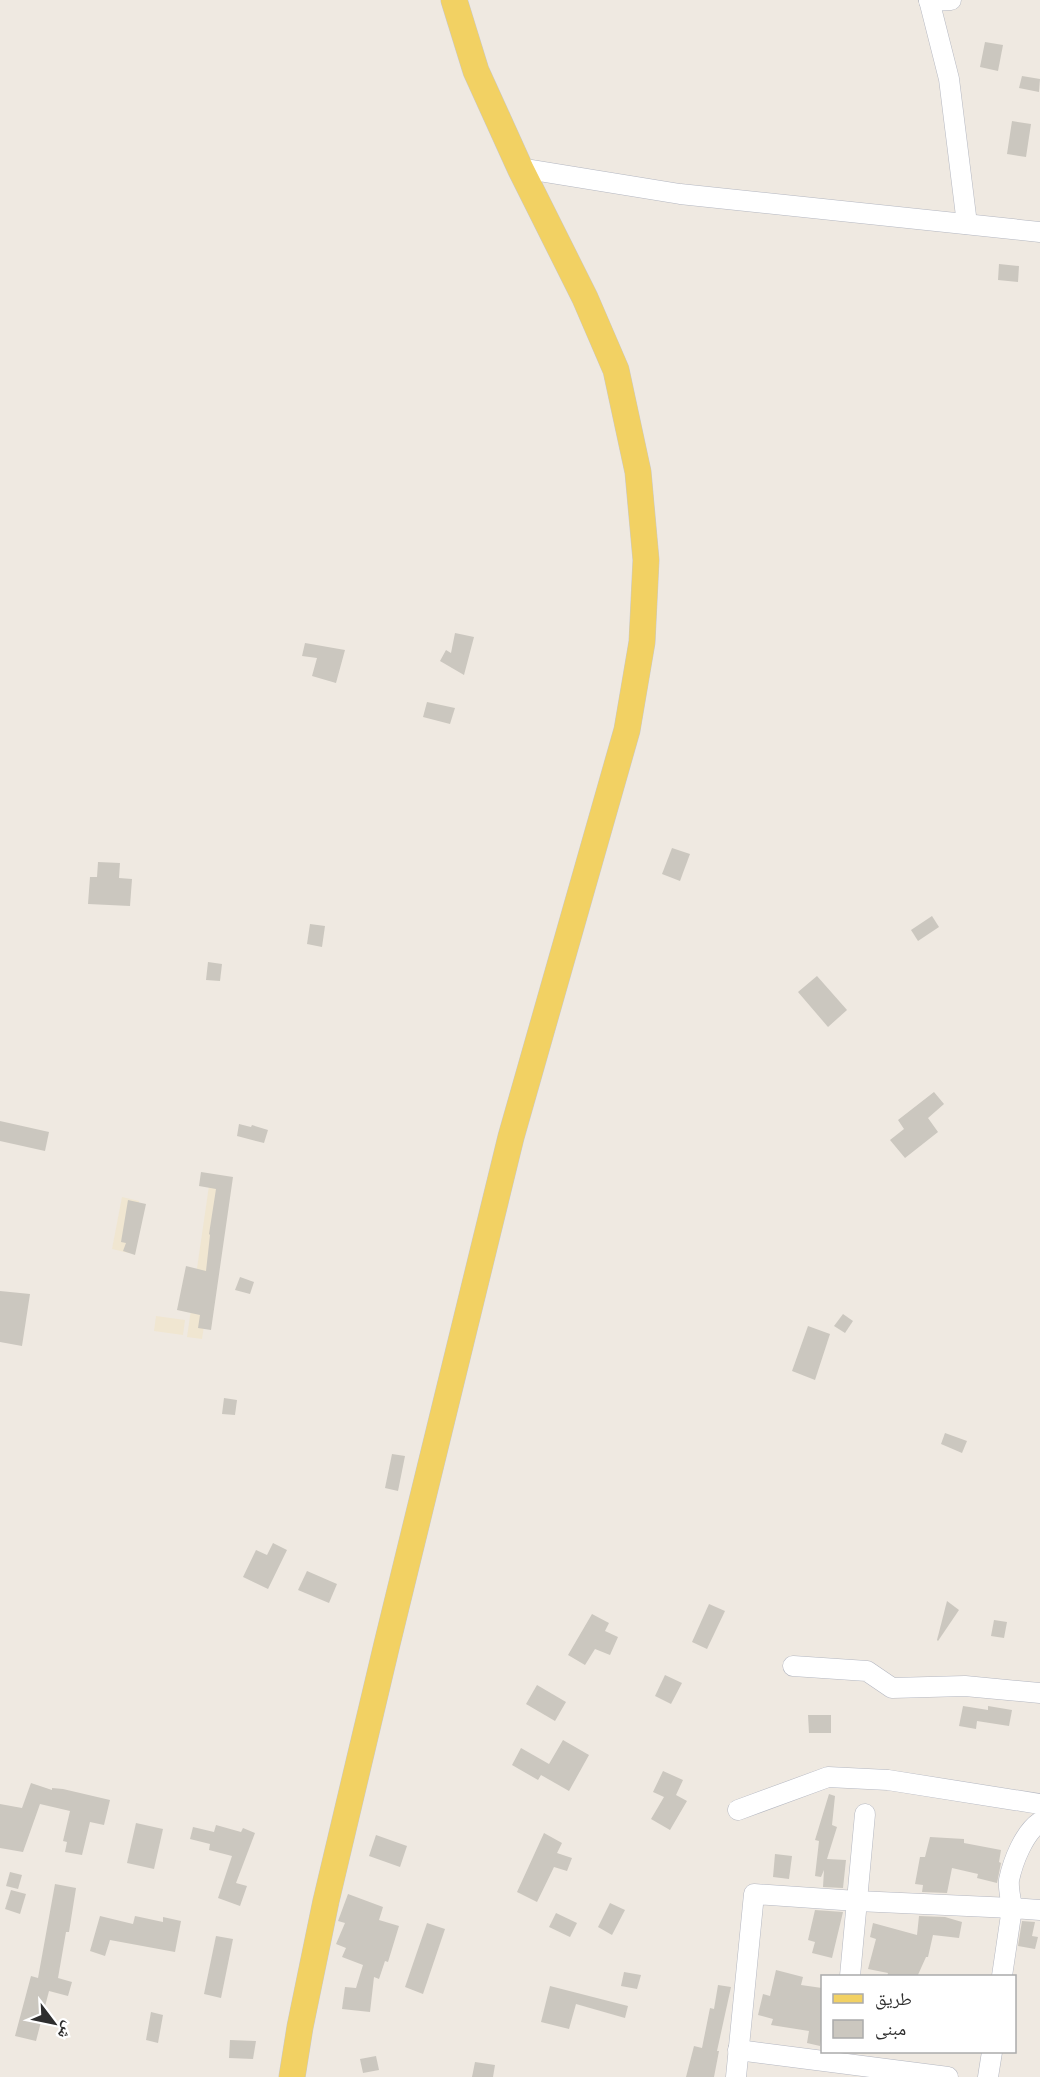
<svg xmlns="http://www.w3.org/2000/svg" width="1040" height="2077" font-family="Quicksand,'Noto Naskh Arabic',sans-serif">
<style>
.education{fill:#f0e6d1}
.building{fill:#cbc7bf}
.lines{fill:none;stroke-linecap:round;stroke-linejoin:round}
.minor-casing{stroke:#b4b7c1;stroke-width:21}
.major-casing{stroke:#c9c9c9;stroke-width:27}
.minor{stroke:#fff;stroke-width:20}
.major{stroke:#f2d163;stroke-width:26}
</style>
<rect width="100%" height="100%" fill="#efe9e1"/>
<!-- education -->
<g class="education">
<polygon points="210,1179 226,1181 202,1339 187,1337"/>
<polygon points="122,1197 139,1201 129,1253 112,1249"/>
<polygon points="156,1316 185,1320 183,1335 154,1331"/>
</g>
<!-- building -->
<g class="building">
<polygon points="985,42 1003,45 998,71 980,67"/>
<polygon points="1022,76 1040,79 1039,92 1019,88"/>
<polygon points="1012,121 1031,124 1026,157 1007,154"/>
<polygon points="999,264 1019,266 1018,282 998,280"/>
<polygon points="455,633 474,637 464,675 440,661 446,650 451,653"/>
<polygon points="305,643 345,650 336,683 312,676 317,658 302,656"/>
<polygon points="427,702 455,708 450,724 423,717"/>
<polygon points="672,848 690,854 680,881 662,874"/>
<polygon points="98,862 120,863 119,878 132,879 130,906 88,904 90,877 97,877"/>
<polygon points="932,916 939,927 918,941 911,930"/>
<polygon points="310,924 325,926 322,947 307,944"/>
<polygon points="208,962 222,964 220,981 206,980"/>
<polygon points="817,976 847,1010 828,1027 798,992"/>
<polygon points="934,1092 944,1104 928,1118 938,1132 905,1158 890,1140 904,1129 898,1120"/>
<polygon points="0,1121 49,1132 45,1151 0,1141"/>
<polygon points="239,1124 251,1127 252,1125 268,1130 264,1143 237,1136"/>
<polygon points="201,1172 233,1177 211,1330 198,1328 200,1315 177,1310 186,1266 206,1271 210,1235 209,1234 216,1189 199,1186"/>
<polygon points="128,1200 146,1204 135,1255 123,1251 126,1243 121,1242"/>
<polygon points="240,1277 254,1282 250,1294 235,1290"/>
<polygon points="0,1291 30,1294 22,1346 0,1342"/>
<polygon points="843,1314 853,1321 845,1333 834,1326"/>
<polygon points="808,1326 830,1334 815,1380 792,1371"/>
<polygon points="224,1398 237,1400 235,1415 222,1414"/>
<polygon points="945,1433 967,1441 962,1453 941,1444"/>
<polygon points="392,1454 405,1456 398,1491 385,1488"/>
<polygon points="273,1543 287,1550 268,1589 243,1577 256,1550 267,1555"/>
<polygon points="307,1571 337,1584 329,1603 298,1590"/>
<polygon points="947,1601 959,1610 938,1641 937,1640"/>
<polygon points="709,1604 725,1611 707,1649 692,1642"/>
<polygon points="592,1614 609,1623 605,1631 618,1637 610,1655 595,1649 585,1665 568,1655"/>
<polygon points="994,1620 1007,1622 1004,1638 991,1636"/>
<polygon points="665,1675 682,1683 671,1704 655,1696"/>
<polygon points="537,1685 566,1702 555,1721 526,1704"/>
<polygon points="963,1706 988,1710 988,1706 1012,1710 1009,1726 977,1721 976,1729 959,1726"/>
<polygon points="808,1715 831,1715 831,1733 809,1733"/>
<polygon points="563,1740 589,1755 569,1791 541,1775 538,1780 512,1765 521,1748 549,1764"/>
<polygon points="663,1771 683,1780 676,1795 687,1801 670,1830 651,1819 664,1797 653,1792"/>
<polygon points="31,1783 52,1790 52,1788 63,1789 110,1800 104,1825 90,1822 82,1855 65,1852 67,1842 63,1841 70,1811 40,1804 23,1852 0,1848 0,1804 22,1808"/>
<polygon points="829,1794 835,1796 832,1825 837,1827 827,1859 846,1860 843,1888 823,1887 824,1870 821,1877 815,1876 819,1841 815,1840"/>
<polygon points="136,1823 163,1829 154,1869 127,1863"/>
<polygon points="216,1825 241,1832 243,1828 255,1833 236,1883 247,1886 240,1906 218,1898 232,1856 209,1850 210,1844 190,1839 193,1827 214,1832"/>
<polygon points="544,1833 562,1843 557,1853 572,1858 567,1871 554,1867 537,1902 517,1892"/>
<polygon points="376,1835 407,1846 400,1867 369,1856"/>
<polygon points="930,1837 964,1839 964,1843 1001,1850 999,1862 1001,1863 997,1883 977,1878 978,1874 952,1868 947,1893 922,1892 923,1885 915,1884 920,1857 925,1857"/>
<polygon points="775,1854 792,1856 789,1879 773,1877"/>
<polygon points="10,1872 22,1875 18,1889 6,1886"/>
<polygon points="55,1884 76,1888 69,1932 66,1932 58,1978 72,1982 68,1996 49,1991 36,2041 15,2036 31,1976 38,1978"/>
<polygon points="11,1890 26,1894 20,1914 5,1909"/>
<polygon points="348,1894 383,1907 379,1920 399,1926 388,1962 385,1961 379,1979 374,1977 370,2012 342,2009 345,1987 356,1988 363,1965 342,1957 346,1948 336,1944 345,1923 338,1921"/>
<polygon points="610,1903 625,1910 612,1935 598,1927"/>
<polygon points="815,1910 843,1912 832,1958 812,1953 815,1942 808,1940"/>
<polygon points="556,1913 577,1923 570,1937 549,1927"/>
<polygon points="100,1916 133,1924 135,1916 163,1922 163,1917 181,1921 175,1952 110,1940 105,1956 90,1951"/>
<polygon points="919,1916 945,1917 962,1922 959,1938 933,1935 928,1957 926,1957 917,1977 887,1976 888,1973 868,1969 876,1939 870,1937 873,1923 917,1935"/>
<polygon points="1022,1921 1035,1922 1032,1936 1038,1937 1035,1949 1018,1946"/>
<polygon points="427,1923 445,1929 423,1994 405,1987"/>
<polygon points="216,1936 233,1939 221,1998 204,1994"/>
<polygon points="776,1970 803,1977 801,1985 822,1988 822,2035 820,2046 807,2043 809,2031 771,2025 773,2019 758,2015 763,1994 770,1996"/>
<polygon points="624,1972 641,1975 637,1989 621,1986"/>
<polygon points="718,1985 731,1987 717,2051 719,2051 714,2077 686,2077 694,2046 702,2048 710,2008 714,2009"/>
<polygon points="550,1986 628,2006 625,2018 576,2004 569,2029 541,2022"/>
<polygon points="151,2012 163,2015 158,2043 146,2040"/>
<polygon points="230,2040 256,2041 253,2059 229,2058"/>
<polygon points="376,2056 379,2070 363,2073 360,2059"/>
<polygon points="475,2062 495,2065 493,2077 472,2077"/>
</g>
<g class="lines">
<defs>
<g id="minor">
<polyline points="929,0 949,79 967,224"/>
<polyline points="929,1 951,0"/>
<polyline points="520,168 680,194 1040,232"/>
<polyline points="793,1666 867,1671 892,1688 965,1686 1040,1693"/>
<polyline points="738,1810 828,1777 888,1780 1040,1804"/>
<polyline points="850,1976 865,1814"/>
<polyline points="1002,1976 1012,1908 1040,1910"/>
<polyline points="738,2050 948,2077"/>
<path d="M736,2077L754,1894L857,1901L1012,1908C1011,1899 1008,1889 1009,1880C1013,1861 1024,1833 1040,1822"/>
<polyline points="988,2077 992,2052"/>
</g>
<polyline id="major" points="292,2077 300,2027 326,1901 387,1644 511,1137 627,730 642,642 646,560 638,472 616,370 585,298 520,168 476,71 454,0"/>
</defs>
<!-- minor casing -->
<use href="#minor" class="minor-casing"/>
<!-- major casing -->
<use href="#major" class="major-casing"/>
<!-- minor -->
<use href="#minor" class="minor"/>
<!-- major -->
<use href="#major" class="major"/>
</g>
<!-- legend -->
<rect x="821" y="1975" width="195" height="78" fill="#ffffff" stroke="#ababab" stroke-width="1.5"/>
<rect x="833" y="1994" width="30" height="9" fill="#f2d163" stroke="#ababab" stroke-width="1.5"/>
<text x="875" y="2005" font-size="18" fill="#2e2e2e">طريق</text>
<rect x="833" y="2020" width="30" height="18" fill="#cbc7bf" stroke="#ababab" stroke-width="1.5"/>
<text x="875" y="2035" font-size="18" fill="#2e2e2e">مبنى</text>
<!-- north arrow -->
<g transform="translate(54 2023) rotate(122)" stroke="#ffffff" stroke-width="4.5" paint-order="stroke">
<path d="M0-4.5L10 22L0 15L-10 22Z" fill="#2e2e2e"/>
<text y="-9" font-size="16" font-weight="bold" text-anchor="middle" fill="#2e2e2e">ش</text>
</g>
</svg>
